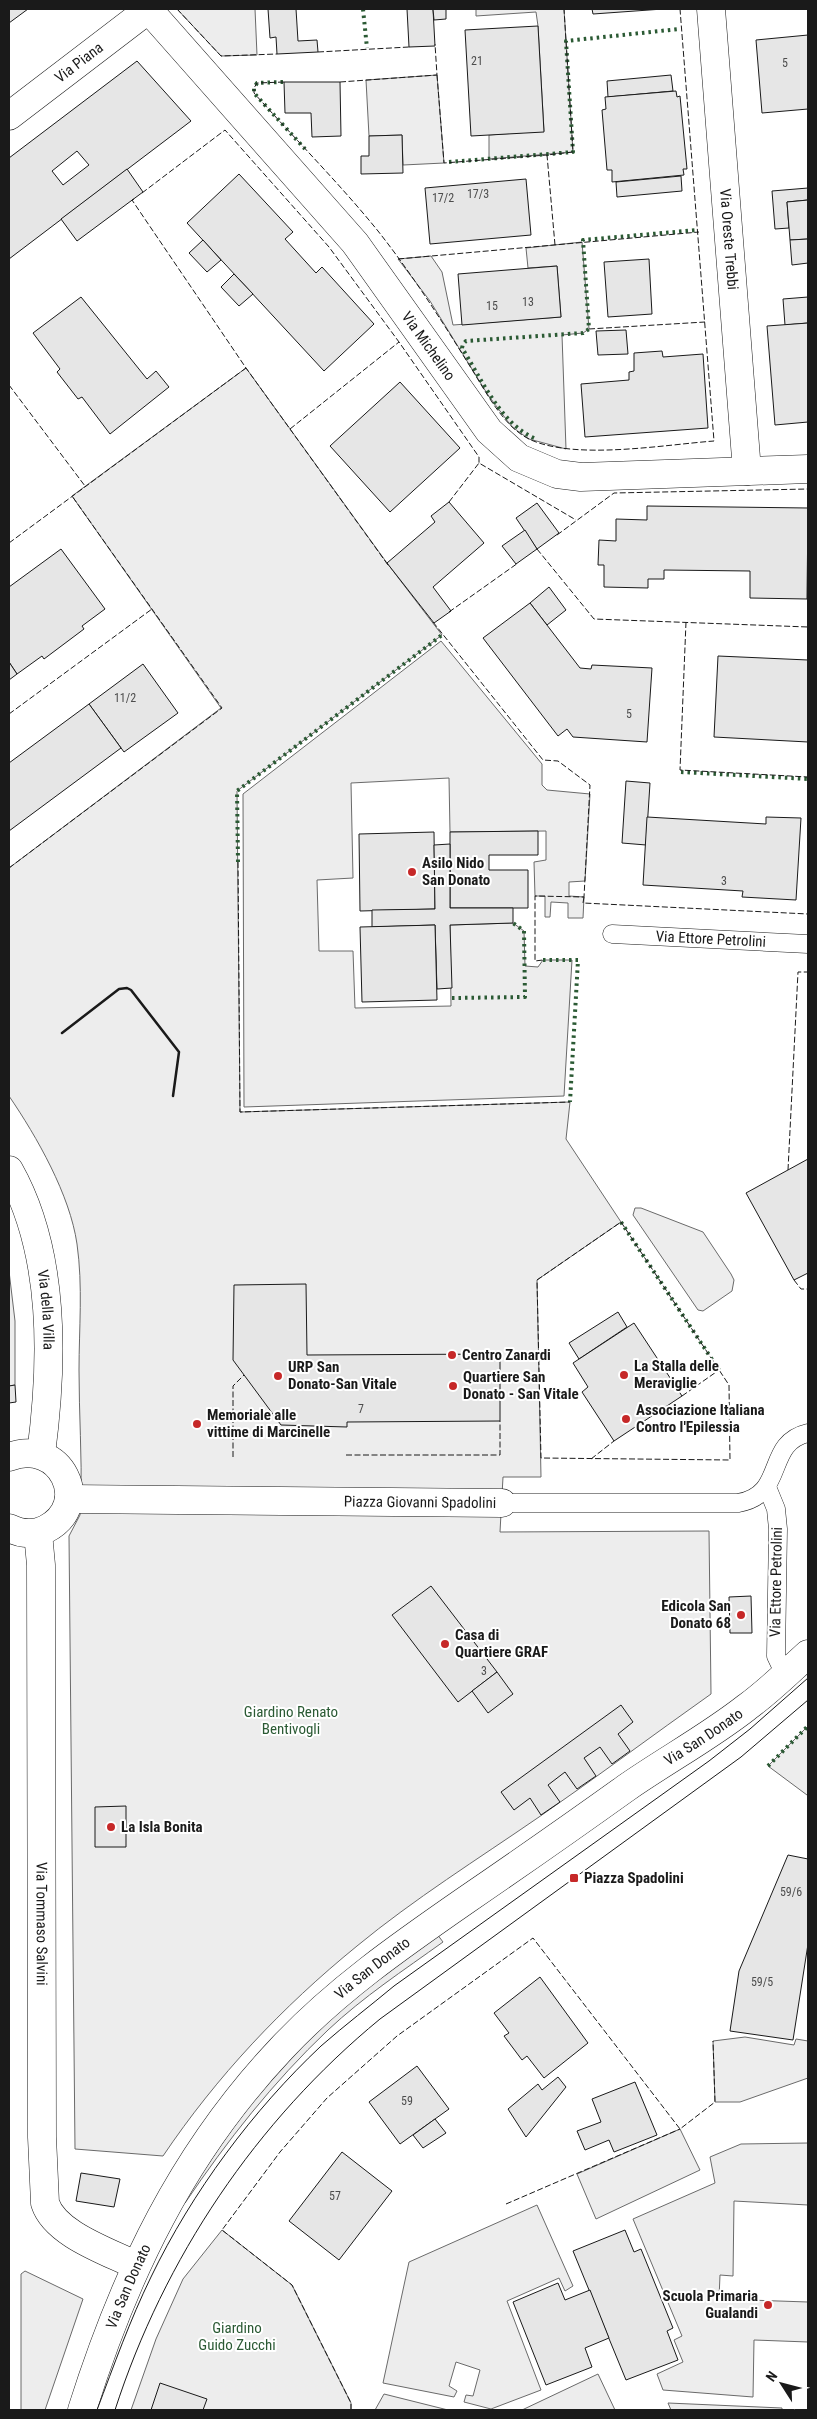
<svg xmlns="http://www.w3.org/2000/svg" width="817" height="2419" font-family="'Roboto Condensed',sans-serif">
<style>
.green{fill:#ededed;stroke:#6a6a6a}
.building{fill:#e6e6e6;stroke:#1a1a1a;fill-rule:evenodd}
.lines{fill:none;stroke-linecap:round;stroke-linejoin:round}
.lane-casing{stroke:#1a1a1a;stroke-width:19}
.street-casing{stroke:#1a1a1a;stroke-width:29}
.secondary-casing{stroke:#1a1a1a;stroke-width:29}
.lane{stroke:#fff;stroke-width:18}
.street{stroke:#fff;stroke-width:28}
.secondary{stroke:#fff;stroke-width:28}
.tram{stroke:#1a1a1a;stroke-width:1}
.hedge{stroke:#2b5a34;stroke-width:4;stroke-dasharray:2.5 4;stroke-linecap:butt}
.fence{stroke:#1a1a1a;stroke-width:1;stroke-dasharray:6 2.5;stroke-linecap:butt}
.wall{stroke:#1a1a1a;stroke-width:2.5}
.poi-dot{fill:#c62828;stroke:#fff;stroke-width:2}
.labels{text-anchor:middle;stroke-width:4;stroke-linejoin:round;paint-order:stroke}
.number-label{font-size:12px;fill:#4d4d4d}
.street-label{font-size:15px;fill:#1a1a1a;stroke:#fff}
.poi-label{font-size:15px;font-weight:bold;fill:#1a1a1a;stroke:#fff;text-anchor:start}
.park-label{font-size:15px;fill:#2b5a34;stroke:#fff}
</style>
<rect width="100%" height="100%" fill="#fff"/>
<!-- green -->
<g class="green">
<polygon points="177,9 255,9 257,55 221,56"/>
<polygon points="476,9 564,9 573,152 489,159 489,135 544,131 538,26 536,12 476,16"/>
<polygon points="437,75 444,163 403,165 402,135 369,136 366,80"/>
<polygon points="582,242 589,329 583,333 562,335 566,449 529,439 512,427 488,395 430,301 398,259 431,256 442,272 453,325 561,317 557,266 528,268 526,248"/>
<path d="M246,368L387,563L442,635L237,791L240,1112L570,1102L566,1139L621,1222L537,1280L541,1477H503L500,1532L709,1531L711,1694C653,1735 597,1777 539,1817C478,1859 414,1899 357,1946C282,2007 217,2076 163,2156L75,2149L69,1536L80,1515L81,1500C82,1457 79,1414 79,1370C79,1329 83,1286 77,1244C70,1195 37,1137 9,1096V868L221,708L72,496Z"/>
<polygon points="441,641 542,764 542,785 547,790 590,794 585,881 569,882 569,896 584,897 583,918 568,918 568,903 551,902 550,917 545,917 545,896 535,896 534,862 546,860 546,831 450,832 449,778 351,783 353,878 317,880 319,951 353,951 355,1008 451,1006 450,925 513,923 524,931 525,966 538,967 543,960 572,960 564,1096 244,1107 243,794"/>
<polygon points="635,1208 641,1208 703,1232 731,1274 734,1280 732,1291 703,1311 698,1310 633,1215"/>
<polygon points="9,1271 15,1321 15,1385 9,1386"/>
<polygon points="808,1726 808,1795 807,1795 768,1766"/>
<path d="M437,1934L443,1942C404,1970 363,1997 328,2030C273,2082 227,2141 185,2203H182C214,2155 245,2107 283,2064C328,2013 384,1974 437,1934Z"/>
<polygon points="745,2037 794,2045 796,2039 808,2041 808,2078 740,2102 715,2102 713,2041"/>
<polygon points="680,2129 700,2170 596,2219 577,2174"/>
<polygon points="808,2143 808,2205 734,2201 733,2276 720,2275 719,2299 808,2302 808,2342 754,2340 753,2397 663,2390 657,2374 683,2362 674,2340 682,2336 633,2219 715,2183 710,2157 741,2144"/>
<polygon points="537,2205 573,2286 565,2291 559,2278 507,2301 541,2390 491,2409 464,2402 466,2395 473,2396 480,2370 456,2362 449,2386 457,2391 454,2397 383,2383 409,2262"/>
<polygon points="222,2230 292,2285 351,2403 351,2410 131,2410 156,2339 183,2279"/>
<polygon points="25,2271 83,2299 45,2410 21,2410 21,2274"/>
<polygon points="598,2374 615,2410 522,2410"/>
<polygon points="384,2394 448,2410 375,2410"/>
<polygon points="668,2403 782,2408 782,2410 671,2410"/>
</g>
<!-- building -->
<g class="building">
<polygon points="9,9 28,9 9,23"/>
<polygon points="268,9 296,9 298,41 317,40 318,52 277,54 276,37 270,38"/>
<polygon points="407,9 433,9 435,46 409,47"/>
<polygon points="433,9 446,9 446,19 434,20"/>
<polygon points="592,9 663,9 593,14"/>
<polygon points="538,26 544,132 471,136 465,30"/>
<polygon points="808,35 808,109 762,113 756,40"/>
<path d="M137,61L191,121L9,259V158ZM77,151L89,165L63,185L52,171Z"/>
<polygon points="671,75 673,91 608,97 607,81"/>
<polygon points="284,82 340,82 341,136 312,137 311,113 285,113"/>
<polygon points="676,91 677,97 680,96 687,169 683,169 684,175 612,182 612,170 607,170 602,110 606,109 605,97"/>
<polygon points="402,135 403,173 361,174 361,156 369,156 369,136"/>
<polygon points="127,169 143,192 77,241 61,219"/>
<polygon points="239,174 293,232 285,239 316,273 322,267 374,324 324,371 187,223"/>
<polygon points="681,176 682,191 617,197 616,182"/>
<polygon points="526,179 531,235 430,244 425,188"/>
<polygon points="808,188 808,200 787,202 789,228 775,229 772,191"/>
<polygon points="808,200 808,239 790,240 787,202"/>
<polygon points="808,239 808,263 792,265 790,240"/>
<polygon points="203,240 221,260 207,272 189,253"/>
<polygon points="649,259 652,314 608,317 604,262"/>
<polygon points="557,266 561,317 462,325 458,274"/>
<polygon points="234,274 253,294 239,306 221,287"/>
<polygon points="81,297 147,379 156,371 169,387 110,434 82,397 78,399 57,372 60,369 33,333"/>
<polygon points="808,297 808,323 785,325 783,299"/>
<polygon points="808,323 808,422 775,425 767,326"/>
<polygon points="626,330 628,354 598,355 596,331"/>
<polygon points="662,351 663,357 703,354 708,428 585,437 581,384 629,380 629,372 634,371 634,353"/>
<polygon points="400,382 460,448 390,512 330,446"/>
<polygon points="449,502 484,543 433,587 451,611 434,623 387,563 435,522 431,516"/>
<polygon points="537,503 559,533 537,549 516,518"/>
<polygon points="647,506 808,508 807,599 750,598 750,571 664,570 664,579 648,579 648,588 604,587 604,565 598,565 599,540 616,541 616,519 647,520"/>
<polygon points="525,530 537,549 516,564 502,546"/>
<polygon points="61,549 105,609 82,626 84,629 44,659 42,656 17,674 9,662 9,587"/>
<polygon points="549,587 566,610 547,625 530,603"/>
<polygon points="530,603 580,668 591,669 592,665 652,668 647,742 573,737 567,729 558,736 483,638"/>
<polygon points="718,656 808,660 808,742 714,737"/>
<polygon points="9,662 17,674 9,680"/>
<polygon points="143,664 178,713 124,752 89,704"/>
<polygon points="89,704 121,748 9,831 9,763"/>
<polygon points="626,781 650,783 646,845 622,843"/>
<polygon points="647,817 766,824 766,817 801,818 796,900 742,897 743,891 643,885"/>
<polygon points="538,831 538,855 489,855 489,870 528,870 528,908 450,908 450,832"/>
<polygon points="434,832 435,909 360,911 359,834"/>
<polygon points="450,844 450,908 513,908 513,923 450,925 452,988 437,989 435,925 372,927 372,910 435,909 434,845"/>
<polygon points="435,925 437,1000 362,1002 360,927"/>
<polygon points="808,1159 808,1273 794,1280 746,1193"/>
<polygon points="306,1284 307,1355 500,1354 500,1421 347,1422 347,1427 281,1425 233,1360 234,1285"/>
<polygon points="618,1312 627,1327 579,1359 569,1343"/>
<polygon points="634,1323 682,1396 614,1441 582,1392 588,1387 573,1363"/>
<polygon points="15,1385 16,1402 9,1403 9,1386"/>
<polygon points="431,1586 497,1672 458,1702 392,1615"/>
<polygon points="751,1596 752,1633 730,1633 729,1597"/>
<polygon points="497,1672 513,1694 488,1713 472,1691"/>
<polygon points="621,1705 633,1722 618,1734 630,1751 612,1764 600,1747 584,1758 596,1776 577,1789 565,1772 548,1785 560,1802 541,1815 530,1798 514,1810 501,1792"/>
<polygon points="126,1806 126,1847 95,1847 95,1807"/>
<polygon points="788,1855 808,1859 808,1944 793,2040 730,2031 739,1971"/>
<polygon points="540,1977 588,2043 544,2078 527,2056 522,2060 504,2036 509,2033 494,2013"/>
<polygon points="417,2066 449,2109 400,2144 369,2102"/>
<polygon points="558,2077 566,2087 526,2137 508,2109 538,2084 542,2090"/>
<polygon points="635,2082 657,2135 614,2152 609,2140 585,2150 577,2131 601,2122 592,2099"/>
<polygon points="435,2119 446,2133 423,2148 413,2135"/>
<polygon points="342,2152 392,2191 339,2260 289,2221"/>
<polygon points="81,2173 120,2179 114,2207 76,2201"/>
<polygon points="625,2230 634,2252 641,2249 673,2328 667,2331 678,2360 626,2380 573,2251"/>
<polygon points="558,2283 565,2300 590,2290 609,2338 585,2348 592,2367 546,2385 513,2302"/>
<polygon points="160,2383 207,2399 203,2410 151,2410"/>
</g>
<g class="lines">
<defs>
<g id="lane">
<path id="s1" d="M612,934L808,944"/>
<polyline points="767,1487 776,1509 778,1529 776,1656 785,1675"/>
<path d="M502,1503H738C787,1495 764,1443 808,1433"/>
</g>
<g id="street">
<path id="s2" d="M148,9L355,243L489,431L519,458L557,474L581,477L808,469"/>
<path id="s3" d="M711,9L747,471"/>
<path id="s4" d="M9,116L149,9"/>
<path id="s5" d="M9,1170C56,1253 53,1363 41,1454"/>
<path d="M9,1457C60,1437 94,1504 46,1529C34,1535 21,1534 9,1528"/>
<path id="s6" d="M69,1499L502,1503"/>
<path id="s7" d="M38,1533L41,1565L42,2137L45,2203C55,2234 107,2251 135,2265"/>
</g>
<g id="secondary">
<path id="s8" d="M82,2410C125,2274 182,2154 281,2049C335,1991 401,1945 466,1900C520,1863 573,1826 626,1788C666,1760 709,1737 747,1707C769,1691 788,1672 808,1654"/>
</g>
</defs>
<!-- lane casing -->
<use href="#lane" class="lane-casing"/>
<!-- street casing -->
<use href="#street" class="street-casing"/>
<!-- secondary casing -->
<use href="#secondary" class="secondary-casing"/>
<!-- lane -->
<use href="#lane" class="lane"/>
<!-- street -->
<use href="#street" class="street"/>
<!-- secondary -->
<use href="#secondary" class="secondary"/>
<!-- tram -->
<g class="tram">
<path d="M97,2410C114,2365 130,2320 151,2277C192,2192 253,2110 321,2046C345,2025 370,2006 394,1986L709,1761L750,1729L808,1678"/>
<path d="M115,2410C164,2258 256,2121 380,2019L741,1757L808,1700"/>
</g>
<!-- hedge -->
<g class="hedge">
<polyline points="363,9 367,48"/>
<polyline points="283,82 257,83 254,88 254,93 305,149"/>
<polyline points="449,162 573,152 566,41 679,29"/>
<path d="M534,438C500,423 481,378 462,348L463,344L466,341L583,333L589,329L583,240L697,230"/>
<polyline points="681,772 808,779"/>
<polyline points="238,862 237,791 442,635"/>
<polyline points="543,960 578,960 570,1102"/>
<polyline points="452,998 525,997 524,931 513,923"/>
<polyline points="621,1222 719,1370"/>
<polyline points="768,1766 808,1726"/>
</g>
<!-- fence -->
<g class="fence">
<polyline points="177,9 221,56 277,54"/>
<polyline points="318,52 409,47"/>
<polyline points="437,75 444,163 547,155"/>
<path d="M284,82L257,83L254,88V93C295,139 339,183 378,231C412,274 442,321 471,368C486,392 504,428 531,440C577,460 662,445 714,441L680,9"/>
<polyline points="340,82 437,75 435,44"/>
<polyline points="142,193 225,130 329,247 399,342 479,457 479,463"/>
<polyline points="134,199 132,200 246,368 388,565"/>
<polyline points="555,245 547,155 573,152 564,9"/>
<polyline points="398,259 699,232"/>
<polyline points="589,329 705,322"/>
<polyline points="9,385 85,486"/>
<polyline points="290,429 399,342"/>
<polyline points="449,502 479,463 576,520"/>
<polyline points="557,535 614,493 808,489"/>
<polyline points="9,543 246,368"/>
<polyline points="537,549 594,619 808,627"/>
<polyline points="449,612 518,563"/>
<polyline points="433,622 543,760 558,761 590,785 584,897 535,896 535,961 543,960"/>
<polyline points="686,622 680,770 808,777"/>
<polyline points="9,714 152,609"/>
<polyline points="238,862 240,1112 570,1102"/>
<polyline points="9,868 222,708 72,496"/>
<polyline points="584,897 583,903 808,914"/>
<polyline points="788,1170 798,972 808,972"/>
<polygon points="621,1222 729,1385 730,1460 541,1458 537,1280"/>
<polyline points="794,1280 801,1289 808,1289"/>
<polyline points="682,1396 719,1370"/>
<polyline points="346,1455 500,1455 500,1421"/>
<polyline points="233,1457 233,1386 244,1375"/>
<polyline points="591,1459 614,1441"/>
<polyline points="506,2204 680,2129"/>
<polyline points="351,2410 351,2403 292,2285 222,2230 280,2152 327,2098 397,2036 533,1938 680,2129 715,2102 713,2041"/>
</g>
<!-- wall -->
<polyline class="wall" points="62,1033 119,989 127,988 131,990 179,1052 173,1096"/>
</g>
<!-- markers -->
<g class="poi-dot">
<circle cx="412" cy="872" r="5"/>
<circle cx="452" cy="1355" r="5"/>
<circle cx="624" cy="1375" r="5"/>
<circle cx="278" cy="1376" r="5"/>
<circle cx="453" cy="1386" r="5"/>
<circle cx="626" cy="1419" r="5"/>
<circle cx="197" cy="1424" r="5"/>
<circle cx="741" cy="1615" r="5"/>
<circle cx="445" cy="1644" r="5"/>
<circle cx="111" cy="1827" r="5"/>
<rect x="569" y="1873" width="10" height="10" rx="2.5"/>
<circle cx="768" cy="2305" r="5"/>
</g>
<g class="labels">
<!-- number labels -->
<g class="number-label">
<text x="477" y="65">21</text>
<text x="785" y="67">5</text>
<text x="478" y="198">17/3</text>
<text x="443" y="202">17/2</text>
<text x="528" y="306">13</text>
<text x="492" y="310">15</text>
<text x="125" y="702">11/2</text>
<text x="629" y="718">5</text>
<text x="724" y="885">3</text>
<text x="361" y="1413">7</text>
<text x="484" y="1675">3</text>
<text x="791" y="1896">59/6</text>
<text x="762" y="1986">59/5</text>
<text x="407" y="2105">59</text>
<text x="335" y="2200">57</text>
</g>
<!-- street labels -->
<g class="street-label">
<text dy="5" stroke="none"><textPath href="#s4" startOffset="88">Via Piana</textPath></text>
<text dy="5" stroke="none"><textPath href="#s3" startOffset="231">Via Oreste Trebbi</textPath></text>
<text dy="5" stroke="none"><textPath href="#s2" startOffset="439">Via Michelino</textPath></text>
<text dy="5" stroke="none"><textPath href="#s1" startOffset="99">Via Ettore Petrolini</textPath></text>
<text dy="5" stroke="none"><textPath href="#s5" startOffset="146">Via della Villa</textPath></text>
<text dy="5" stroke="none"><textPath href="#s6" startOffset="351">Piazza Giovanni Spadolini</textPath></text>
<text transform="translate(776 1582) rotate(-89)" y="5">Via Ettore Petrolini</text>
<text dy="5" stroke="none"><textPath href="#s8" startOffset="942">Via San Donato</textPath></text>
<text dy="5" stroke="none"><textPath href="#s7" startOffset="391">Via Tommaso Salvini</textPath></text>
<text dy="5" stroke="none"><textPath href="#s8" startOffset="538">Via San Donato</textPath></text>
<text dy="5" stroke="none"><textPath href="#s8" startOffset="132">Via San Donato</textPath></text>
</g>
<!-- poi labels -->
<g class="poi-label">
<text x="422" y="868">Asilo Nido<tspan x="422" dy="17">San Donato</tspan></text>
<text x="462" y="1360">Centro Zanardi</text>
<text x="634" y="1371">La Stalla delle<tspan x="634" dy="17">Meraviglie</tspan></text>
<text x="288" y="1372">URP San<tspan x="288" dy="17">Donato-San Vitale</tspan></text>
<text x="463" y="1382">Quartiere San<tspan x="463" dy="17">Donato - San Vitale</tspan></text>
<text x="636" y="1415">Associazione Italiana<tspan x="636" dy="17">Contro l'Epilessia</tspan></text>
<text x="207" y="1420">Memoriale alle<tspan x="207" dy="17">vittime di Marcinelle</tspan></text>
<text x="731" y="1611" text-anchor="end">Edicola San<tspan x="731" dy="17">Donato 68</tspan></text>
<text x="455" y="1640">Casa di<tspan x="455" dy="17">Quartiere GRAF</tspan></text>
<text x="121" y="1832">La Isla Bonita</text>
<text x="584" y="1883">Piazza Spadolini</text>
<text x="758" y="2301" text-anchor="end">Scuola Primaria<tspan x="758" dy="17">Gualandi</tspan></text>
</g>
<!-- park labels -->
<g class="park-label">
<text x="291" y="1717">Giardino Renato<tspan x="291" dy="17">Bentivogli</tspan></text>
<text x="237" y="2333">Giardino<tspan x="237" dy="17">Guido Zucchi</tspan></text>
</g>
</g>
<!-- border -->
<rect width="817" height="2419" fill="none" stroke="#1a1a1a" stroke-width="20"/>
<!-- north arrow -->
<g transform="translate(782 2384) rotate(306)" stroke="#ffffff" stroke-width="4" paint-order="stroke">
<path d="M0-4L9 19L0 12L-9 19Z" fill="#1a1a1a"/>
<text y="-8" font-size="14" font-weight="bold" text-anchor="middle" fill="#1a1a1a">N</text>
</g>
</svg>
